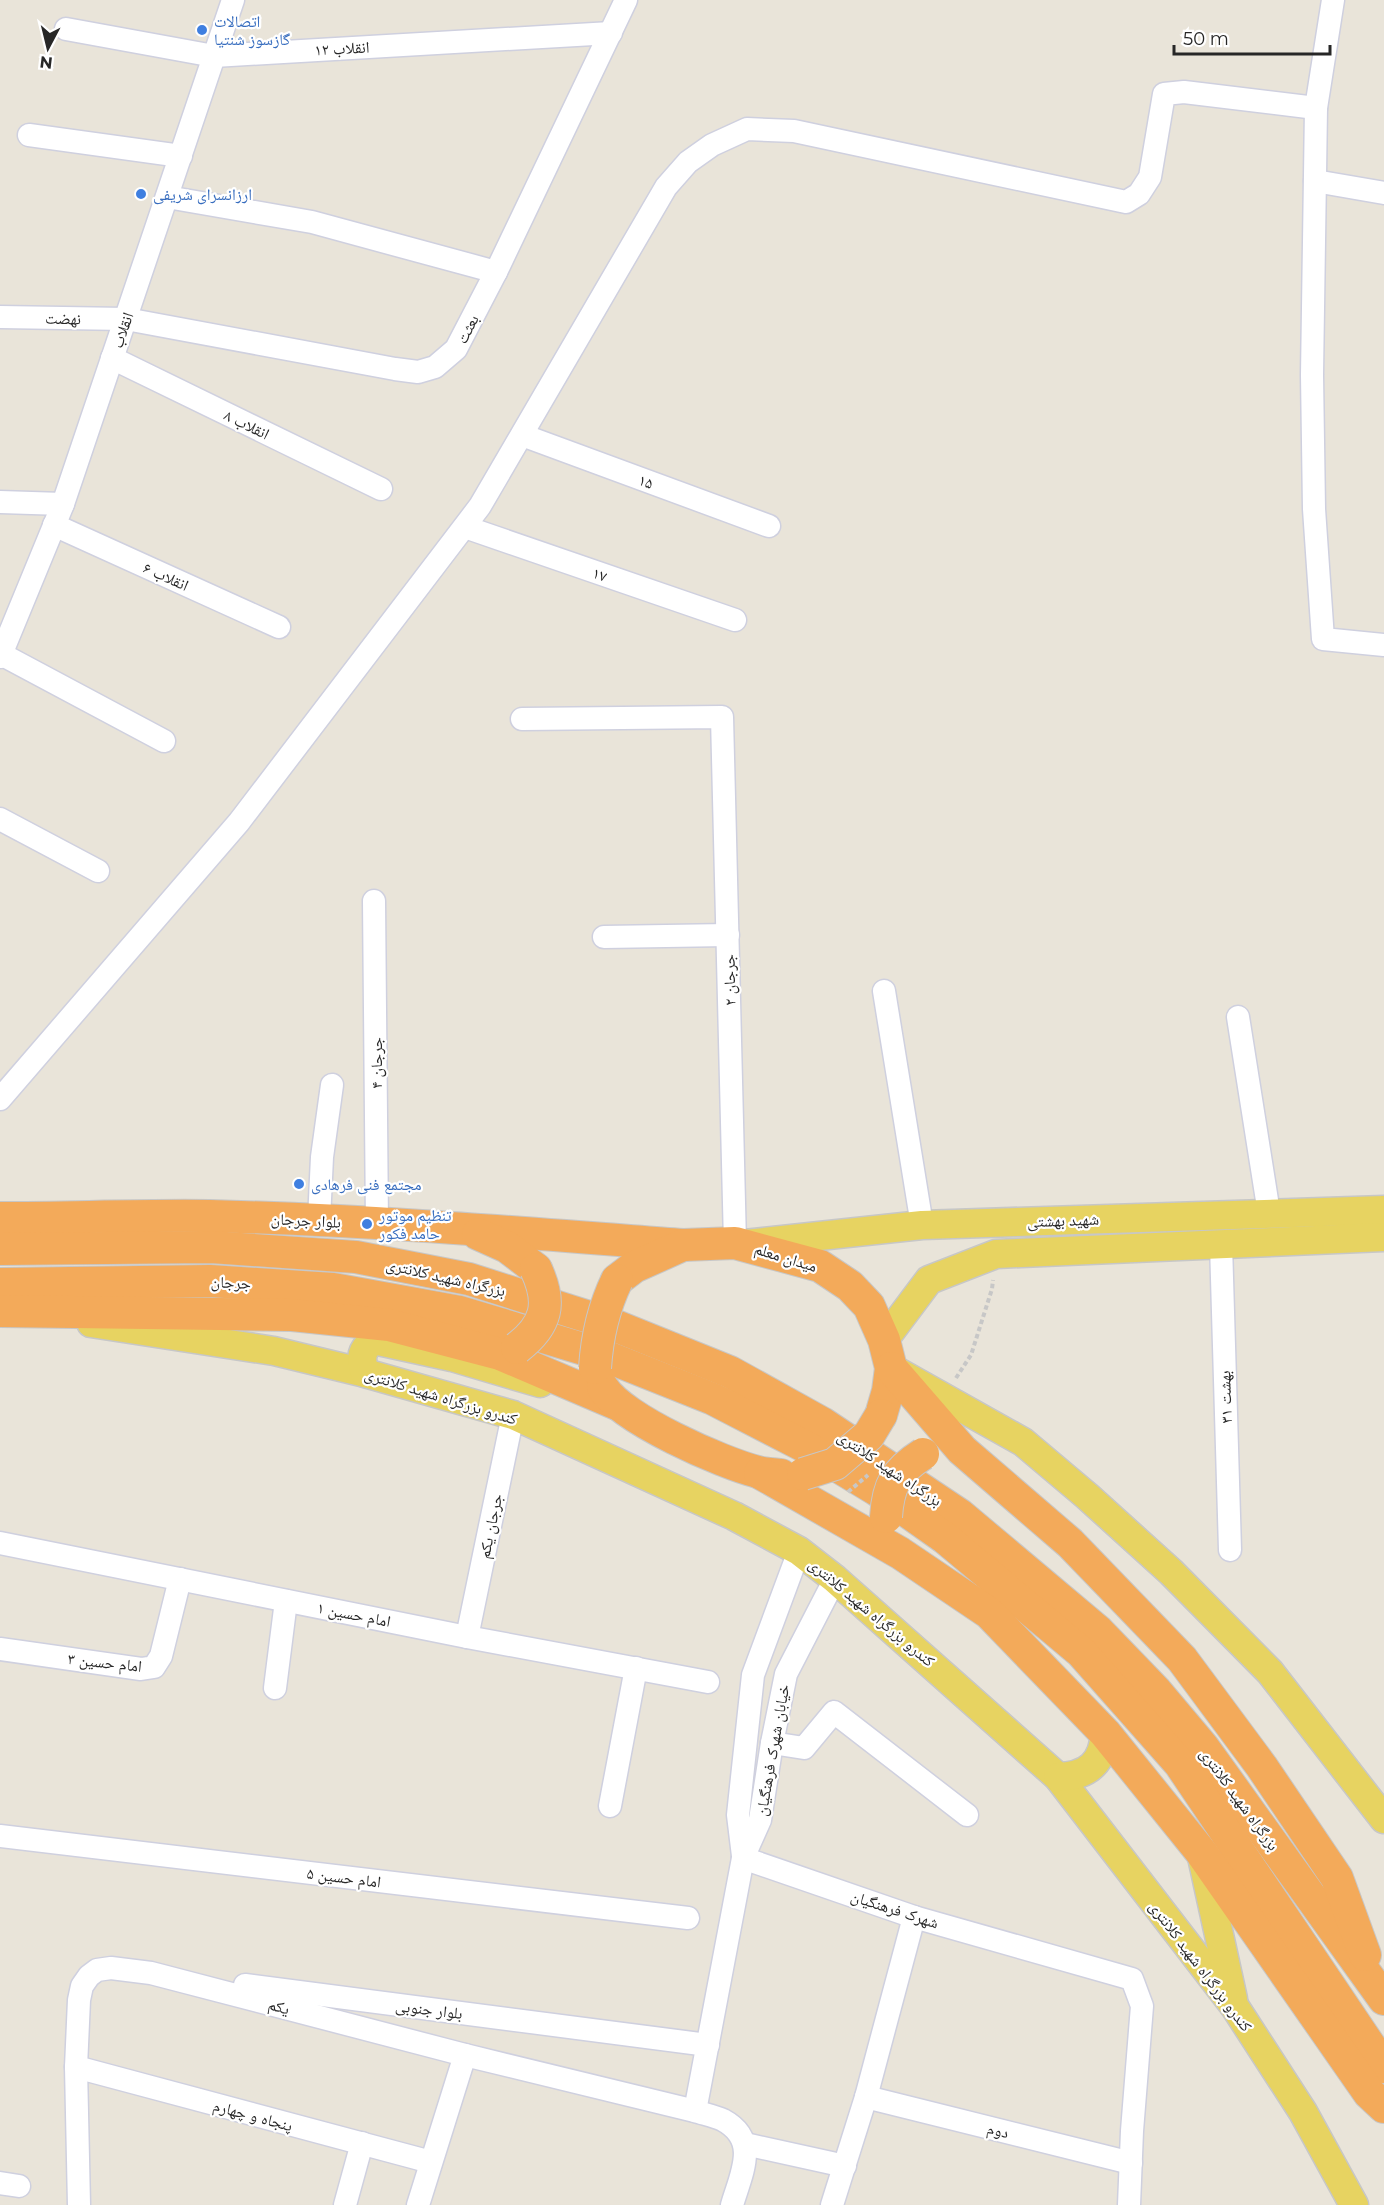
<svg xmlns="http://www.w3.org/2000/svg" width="1384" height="2205" font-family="Montserrat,'Noto Naskh Arabic',sans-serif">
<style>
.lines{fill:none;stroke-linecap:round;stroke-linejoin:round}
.minor-casing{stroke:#cfd0df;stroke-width:25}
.major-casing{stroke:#c7c7c7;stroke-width:31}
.highway-casing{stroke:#c7c7c7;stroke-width:34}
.path{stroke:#c7c7c7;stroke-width:4;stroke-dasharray:4.5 3;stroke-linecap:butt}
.minor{stroke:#fff;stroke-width:22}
.major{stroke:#e7d361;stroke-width:28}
.highway{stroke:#f3aa5a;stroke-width:32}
.highway-bridge-casing{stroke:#c7c7c7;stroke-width:34;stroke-linecap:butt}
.path-bridge{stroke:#c7c7c7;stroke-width:4;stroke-dasharray:4.5 3;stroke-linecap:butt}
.highway-bridge{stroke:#f3aa5a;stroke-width:32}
.shop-dot{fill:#3f7fe0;stroke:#fff;stroke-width:2}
.labels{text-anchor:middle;stroke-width:4.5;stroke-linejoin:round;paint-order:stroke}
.shop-label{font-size:16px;fill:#366cbe;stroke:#fff;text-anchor:start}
.street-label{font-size:16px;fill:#272727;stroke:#fff}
</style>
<rect width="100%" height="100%" fill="#e9e4d9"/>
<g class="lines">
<defs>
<g id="minor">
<polyline points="1333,0 1316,108 1312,375 1314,509 1323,639 1384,645"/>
<polyline points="66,29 214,56 611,33"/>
<polyline points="29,135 181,156"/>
<polyline points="1315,181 1384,193"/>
<polyline points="167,197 312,222 496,272"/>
<polyline points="0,317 126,319 395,369 418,372 435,367 456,349 496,272 626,0"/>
<polyline points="112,358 381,489"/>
<polyline points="522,435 769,526"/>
<polyline points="0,502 63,504"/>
<polyline points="54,525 279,627"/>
<polyline points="465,527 735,620"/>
<polyline points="1,654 164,741"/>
<polyline points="0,657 63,504 233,0"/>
<polyline points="522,719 722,717 735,1243"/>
<polyline points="0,819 98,871"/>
<polyline points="374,901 377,1224"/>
<polyline points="604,937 728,935"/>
<polyline points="884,991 922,1225"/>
<polyline points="1238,1017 1269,1213"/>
<polyline points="0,1099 239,822 480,506 666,187 688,162 712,145 747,129 794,131 1126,202 1139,194 1150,177 1164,94 1184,92 1316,108"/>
<polyline points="319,1220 322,1157 332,1085"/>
<polyline points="1221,1244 1230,1550"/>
<polyline points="0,1543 467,1637 708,1682"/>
<polyline points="467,1637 513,1415"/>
<polyline points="0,1649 141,1669 154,1667 161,1656 180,1579"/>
<polyline points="275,1688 286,1601"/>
<polyline points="772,1743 804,1748 834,1712 967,1815"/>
<polyline points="610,1806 636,1668"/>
<polyline points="0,1836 688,1918"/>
<polyline points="743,1856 738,1815 753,1675 799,1551"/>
<polyline points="743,1858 914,1917 1132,1979 1142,2006 1132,2131 1129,2205"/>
<polyline points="245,1985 708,2045"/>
<polyline points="76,2067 431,2162"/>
<polyline points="866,2097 1131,2163"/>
<polyline points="695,2111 743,1858 760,1820 772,1743 786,1674 835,1579"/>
<polyline points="745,2144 845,2166"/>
<polyline points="0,2183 19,2186"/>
<path d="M79,2205L76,2067L79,2000L82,1986L89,1976L97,1970L111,1968L151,1973L465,2055L695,2111C704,2114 714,2116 723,2120C760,2140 741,2174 732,2205"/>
<polyline points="345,2205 362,2143"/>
<polyline points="418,2205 465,2055"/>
<polyline points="832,2205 866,2097 914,1917"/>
</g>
<g id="major">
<polyline points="745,1244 922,1225 1384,1210"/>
<polyline points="91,1323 274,1351 365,1373 513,1415 734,1516 799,1551 835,1579 1058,1777 1235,2007 1303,2112 1354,2205"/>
<polyline points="884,1340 929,1280 996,1254 1384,1237"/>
<polyline points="898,1372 1023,1442 1087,1496 1171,1572 1270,1672 1384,1819"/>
<path d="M365,1373C360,1357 361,1350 374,1340L452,1357L540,1383"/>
<path d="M1058,1777C1088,1776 1103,1763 1105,1733"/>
<polyline points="1202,1857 1233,1999"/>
</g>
<g id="highway">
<path d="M0,1218C70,1218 140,1215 210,1216C368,1220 525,1233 683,1245"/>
<polyline points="478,1234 507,1247 536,1269"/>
<polyline points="0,1249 211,1247 356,1257 469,1279 611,1324 730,1372 822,1423 960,1515 1098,1631 1155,1690 1203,1747 1384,1999"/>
<polyline points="617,1280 634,1267 683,1245 735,1243 820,1266 850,1286 869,1306 884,1340 891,1368 888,1391 881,1415"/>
<polyline points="0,1284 210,1281 333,1289 460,1312 600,1354 713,1399 808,1448 877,1490 945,1538 1081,1652 1180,1764 1384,2067"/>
<polyline points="0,1311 292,1315 389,1325 500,1354 617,1404"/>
<polyline points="891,1368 962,1450 1070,1543 1182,1659 1262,1767 1337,1878 1365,1955"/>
<path d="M603,1388C622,1419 722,1463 758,1472C765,1474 773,1474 781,1475"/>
<polyline points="760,1473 900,1553 989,1613 1105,1733 1201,1852 1369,2093 1384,2107"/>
</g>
</defs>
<!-- minor casing -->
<use href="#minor" class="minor-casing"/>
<!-- major casing -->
<use href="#major" class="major-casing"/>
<!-- highway casing -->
<use href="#highway" class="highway-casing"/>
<!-- path -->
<polyline class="path" points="956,1378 971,1355 992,1289 993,1280"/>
<!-- minor -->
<use href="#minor" class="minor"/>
<!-- major -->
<use href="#major" class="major"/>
<!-- highway -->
<use href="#highway" class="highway"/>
<defs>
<g id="highway-bridge">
<path d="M517,1348C547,1325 552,1303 536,1269"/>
<path d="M595,1368C597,1336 603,1309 617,1280"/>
<polyline points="803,1474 835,1464 869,1435 881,1415"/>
<path d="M886,1517C888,1485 896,1471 923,1454"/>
</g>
</defs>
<!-- highway-bridge casing -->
<use href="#highway-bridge" class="highway-bridge-casing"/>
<!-- path-bridge -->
<polyline class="path-bridge" points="848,1492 868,1475"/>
<!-- highway-bridge -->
<use href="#highway-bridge" class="highway-bridge"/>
</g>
<!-- markers -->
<g class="shop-dot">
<circle cx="202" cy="30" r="6"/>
<circle cx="141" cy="194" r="6"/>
<circle cx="299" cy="1184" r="6"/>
<circle cx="367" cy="1224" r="6"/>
</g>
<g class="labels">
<!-- shop labels -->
<g class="shop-label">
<text x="214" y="27">اتصالات<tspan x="214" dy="18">گازسوز شنتیا</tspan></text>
<text x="153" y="200">ارزانسرای شریفی</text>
<text x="311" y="1190">مجتمع فنی فرهادی</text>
<text x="379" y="1221">تنظیم موتور<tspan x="379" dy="18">حامد فکور</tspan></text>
</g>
<!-- street labels -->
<g class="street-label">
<text transform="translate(342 48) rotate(-3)" y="6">۱۲ انقلاب</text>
<text transform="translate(63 318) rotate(1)" y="6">نهضت</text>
<text transform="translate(467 329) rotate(-63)" y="6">بعثت</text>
<text transform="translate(122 330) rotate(-71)" y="6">انقلاب</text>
<text transform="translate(247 424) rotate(26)" y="6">۸ انقلاب</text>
<text transform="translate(646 481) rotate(20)" y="6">۱۵</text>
<text transform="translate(600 574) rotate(19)" y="6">۱۷</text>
<text transform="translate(166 576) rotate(24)" y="6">۶ انقلاب</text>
<text transform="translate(729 980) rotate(-91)" y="6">جرجان ۲</text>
<text transform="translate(376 1063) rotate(-90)" y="6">۴ جرجان</text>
<text transform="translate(306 1220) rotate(3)" y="6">بلوار جرجان</text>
<text transform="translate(1063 1220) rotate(-2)" y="6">شهید بهشتی</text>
<text transform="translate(786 1257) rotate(17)" y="6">میدان معلم</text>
<text transform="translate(446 1277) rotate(13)" y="6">بزرگراه شهید کلانتری</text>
<text transform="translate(231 1282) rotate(3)" y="6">جرجان</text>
<text transform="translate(441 1396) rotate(17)" y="6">کندرو بزرگراه شهید کلانتری</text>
<text transform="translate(1225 1397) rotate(-92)" y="6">بهشت ۳۱</text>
<text transform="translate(890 1468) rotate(34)" y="6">بزرگراه شهید کلانتری</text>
<text transform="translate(490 1526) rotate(-78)" y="6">جرجان یکم</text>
<text transform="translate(872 1612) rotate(40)" y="6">کندرو بزرگراه شهید کلانتری</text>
<text transform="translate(354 1614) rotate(11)" y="6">امام حسین ۱</text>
<text transform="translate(105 1662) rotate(6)" y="6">امام حسین ۳</text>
<text transform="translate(772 1750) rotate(-80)" y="6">خیابان شهرک فرهنگیان</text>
<text transform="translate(1240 1799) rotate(54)" y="6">بزرگراه شهید کلانتری</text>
<text transform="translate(344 1877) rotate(7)" y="6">امام حسین ۵</text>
<text transform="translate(895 1909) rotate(18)" y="6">شهرک فرهنگیان</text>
<text transform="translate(1201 1966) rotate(53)" y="6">کندرو بزرگراه شهید کلانتری</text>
<text transform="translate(279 2006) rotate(15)" y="6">یکم</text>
<text transform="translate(429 2009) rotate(7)" y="6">بلوار جنوبی</text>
<text transform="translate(253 2115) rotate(15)" y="6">پنجاه و چهارم</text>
<text transform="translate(998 2130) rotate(14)" y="6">دوم</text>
</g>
</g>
<!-- north arrow -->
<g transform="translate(48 48) rotate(187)" stroke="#ffffff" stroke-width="4.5" paint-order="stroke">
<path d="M0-4.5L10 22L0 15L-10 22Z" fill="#272727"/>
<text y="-9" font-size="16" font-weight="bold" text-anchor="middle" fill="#272727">N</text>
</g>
<!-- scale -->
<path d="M1174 45v9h156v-9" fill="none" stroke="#272727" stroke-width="3"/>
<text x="1183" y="45" font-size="18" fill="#272727" stroke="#ffffff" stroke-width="4.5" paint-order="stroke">50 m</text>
</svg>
